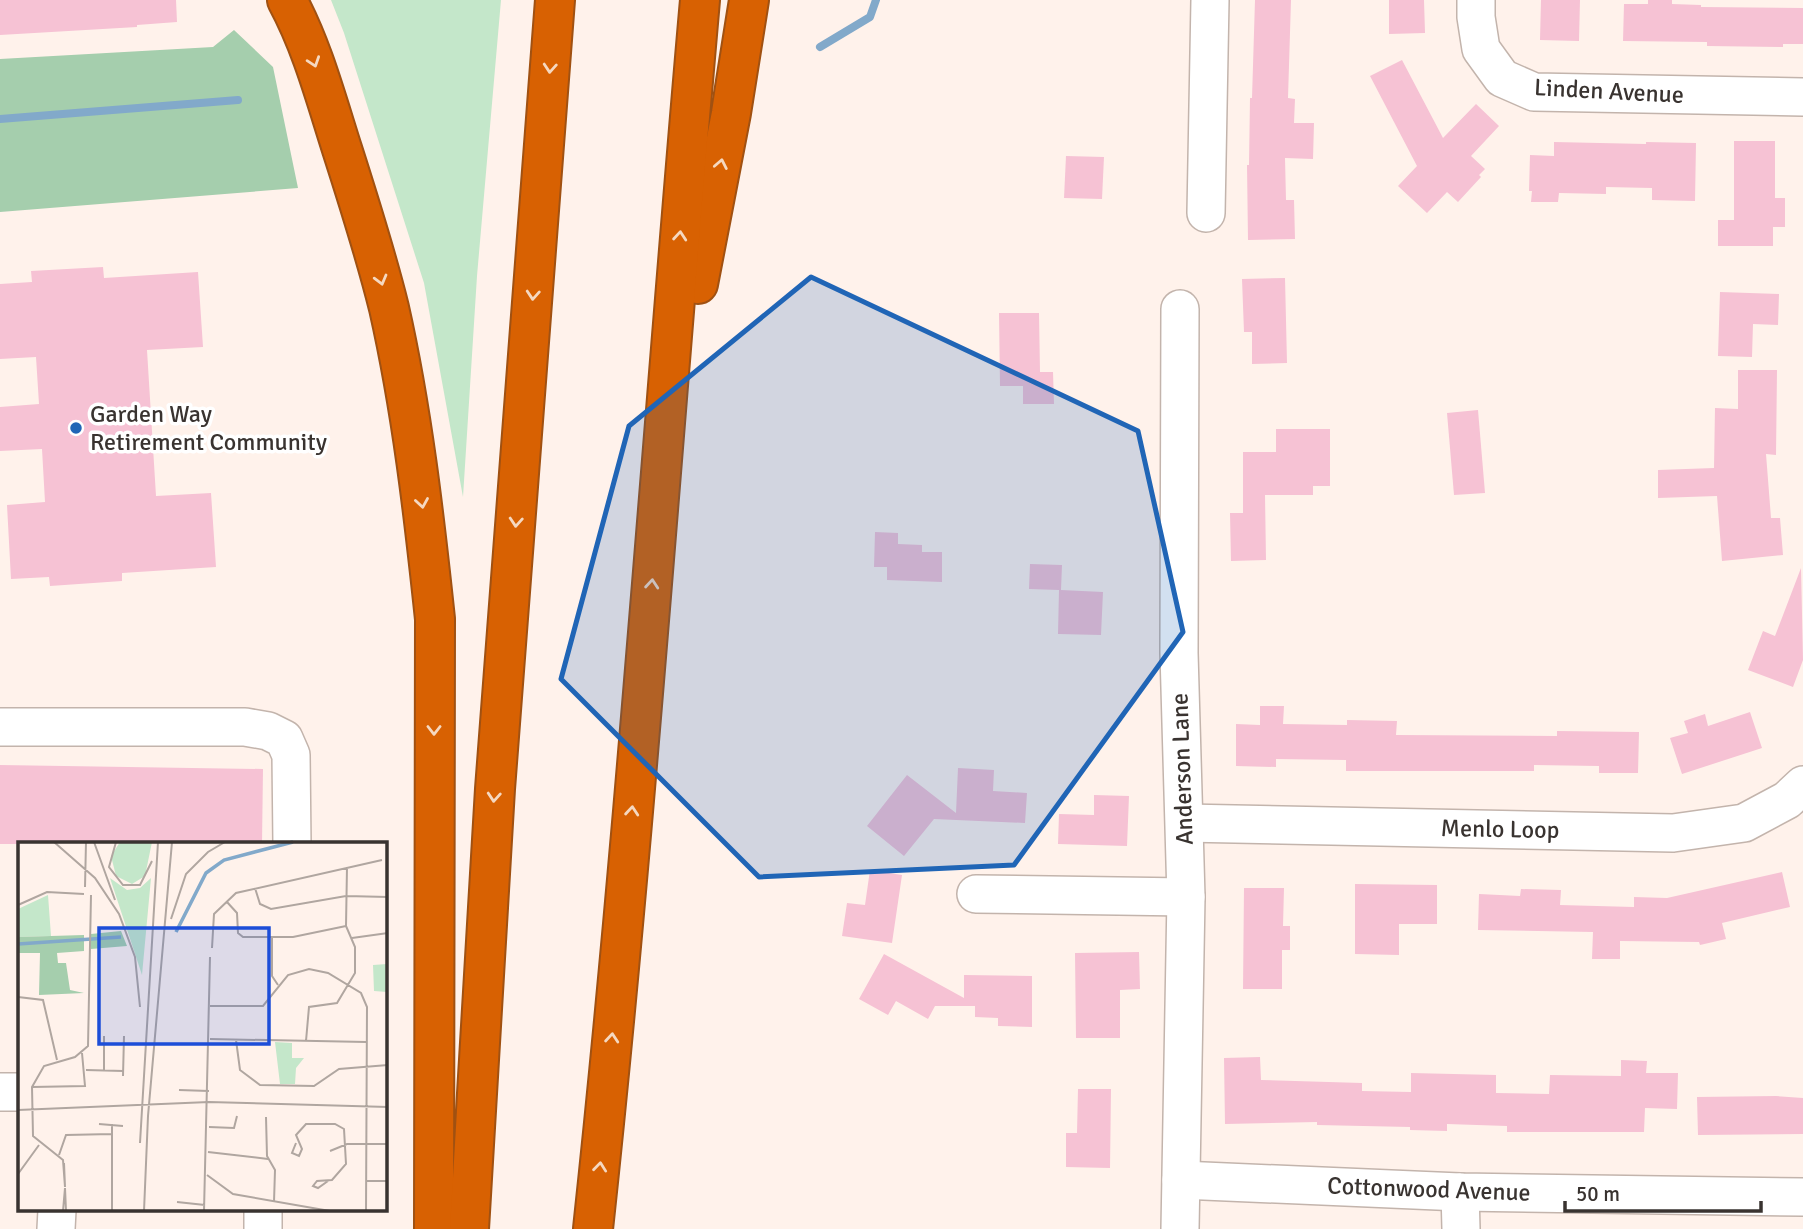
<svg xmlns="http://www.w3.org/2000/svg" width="1803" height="1229" font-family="Signika,sans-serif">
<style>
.green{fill:#c4e7ca}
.forest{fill:#a5cead}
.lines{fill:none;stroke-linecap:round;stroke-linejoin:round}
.stream{stroke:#82a9ca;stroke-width:8}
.building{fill:#f6c2d4}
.minor-casing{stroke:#c3b4ac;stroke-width:40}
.highway-casing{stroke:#a05112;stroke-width:42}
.minor{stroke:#fff;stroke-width:37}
.highway{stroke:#d86102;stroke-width:38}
.oneway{stroke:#f5d8c0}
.marked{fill:#2065b6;fill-opacity:0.2;stroke:#2065b6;stroke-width:5;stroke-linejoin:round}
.poi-dot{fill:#2065b6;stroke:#fff;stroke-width:2.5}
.labels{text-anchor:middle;stroke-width:7;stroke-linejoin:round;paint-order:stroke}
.street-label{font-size:24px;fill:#393330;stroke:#fff}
.poi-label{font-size:24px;fill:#393330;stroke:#fff;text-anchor:start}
.inset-river{fill:none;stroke:#82a9ca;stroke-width:3.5}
.inset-road{fill:none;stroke:#b0a6a0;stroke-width:2}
.view{fill:#1d4ed8;fill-opacity:0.15;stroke:#1d4ed8;stroke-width:3.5}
.inset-edge{fill:none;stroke:#393330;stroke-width:3.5}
</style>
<rect width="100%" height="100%" fill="#fff2eb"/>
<!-- green -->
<polygon class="green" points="331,0 501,0 477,276 463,497 424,283 344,33"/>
<!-- forest -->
<polygon class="forest" points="234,30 273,67 298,188 0,212 0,59 213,47"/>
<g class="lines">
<!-- stream -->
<g class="stream">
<polyline points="820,47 870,17 876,0"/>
<polyline points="0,119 238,100"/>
</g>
</g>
<!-- building -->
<g class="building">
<polygon points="0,0 176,0 177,22 137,25 137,27 0,35"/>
<polygon points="1255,0 1291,0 1288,98 1295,99 1294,123 1314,123 1313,159 1285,158 1286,200 1294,200 1295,239 1248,240 1247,165 1249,165 1250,98 1252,98"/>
<polygon points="1389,0 1424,0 1425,33 1389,34"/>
<polygon points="1541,0 1580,0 1579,41 1540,40"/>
<polygon points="1648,0 1672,0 1672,4 1701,5 1701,7 1803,8 1803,44 1783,44 1783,47 1707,46 1707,42 1623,41 1624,4 1648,4"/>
<polygon points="1402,60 1443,138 1476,104 1499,126 1471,156 1485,169 1479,175 1481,177 1458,202 1447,192 1427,213 1398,186 1417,166 1370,76"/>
<polygon points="1734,141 1775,141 1775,198 1785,198 1785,227 1773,227 1773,246 1718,246 1718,220 1734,220"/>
<polygon points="1554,142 1646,144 1646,142 1696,143 1695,201 1652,200 1652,188 1606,187 1606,194 1559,193 1558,202 1531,202 1532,191 1529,191 1530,155 1554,156"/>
<polygon points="1066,156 1104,157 1102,199 1064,198"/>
<polygon points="103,267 104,278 198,272 203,347 147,350 156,496 211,493 216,567 122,573 122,581 50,586 49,577 11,579 7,505 45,502 42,449 0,451 0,407 39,404 36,357 0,359 0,284 32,282 31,271"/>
<polygon points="1285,278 1287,363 1252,364 1252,332 1244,332 1242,279"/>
<polygon points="1720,292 1779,294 1778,325 1753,324 1752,357 1718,356"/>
<polygon points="999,313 1039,313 1040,372 1053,372 1054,404 1023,404 1023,386 1000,386"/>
<polygon points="1738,370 1777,370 1776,455 1766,454 1771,518 1780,518 1783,555 1722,561 1717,496 1658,498 1658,470 1714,468 1715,408 1738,409"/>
<polygon points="1478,410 1485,493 1454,495 1447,413"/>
<polygon points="1276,429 1330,429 1330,486 1313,486 1313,495 1265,495 1266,560 1231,561 1230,513 1243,513 1243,452 1276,452"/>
<polygon points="875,532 898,533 898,544 922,545 922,552 942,552 942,582 887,580 887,567 874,567"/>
<polygon points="1030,564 1062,565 1061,590 1103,592 1101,635 1058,634 1059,590 1029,589"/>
<polygon points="1801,568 1803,660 1793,687 1748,670 1763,631 1775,636"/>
<polygon points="1260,706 1284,706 1283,724 1347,725 1347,720 1397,721 1396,735 1557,736 1557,731 1639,732 1638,773 1599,773 1599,766 1534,765 1534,771 1346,771 1346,760 1276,759 1276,767 1236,766 1236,724 1260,725"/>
<polygon points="1750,712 1762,748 1682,774 1670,738 1688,733 1684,721 1705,714 1708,726"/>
<polygon points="0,765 263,769 262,844 0,844"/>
<polygon points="958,768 994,770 993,791 1027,793 1025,823 934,819 904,856 867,826 907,775 956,813"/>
<polygon points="1094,795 1129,796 1127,846 1058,844 1059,814 1094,815"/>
<polygon points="870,870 902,875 892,943 842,936 847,903 865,905"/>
<polygon points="1782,872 1790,907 1722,923 1726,939 1700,945 1699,942 1620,941 1620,959 1592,959 1593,932 1478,930 1479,894 1520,896 1521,889 1561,890 1560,905 1634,907 1634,897 1667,898"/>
<polygon points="1355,884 1437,885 1437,924 1399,924 1399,955 1355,954"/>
<polygon points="1244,888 1284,888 1283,926 1290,926 1290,950 1282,950 1282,989 1243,989"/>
<polygon points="1139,952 1140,989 1120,990 1120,1038 1076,1038 1075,953"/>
<polygon points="884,954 964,998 964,975 1032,976 1032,1027 998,1026 998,1018 975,1017 975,1006 935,1006 928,1019 896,1001 888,1015 859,999"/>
<polygon points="1260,1057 1261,1080 1362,1083 1362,1091 1411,1092 1411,1073 1496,1075 1496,1093 1549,1094 1550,1075 1621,1076 1621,1060 1647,1061 1646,1073 1678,1073 1677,1109 1645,1108 1644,1132 1507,1132 1507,1126 1447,1124 1447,1131 1410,1130 1410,1127 1317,1125 1317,1122 1225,1124 1224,1058"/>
<polygon points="1078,1089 1111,1089 1110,1168 1066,1167 1066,1133 1077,1133"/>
<polygon points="1776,1096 1803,1098 1803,1134 1698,1135 1697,1097"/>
</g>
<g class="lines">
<defs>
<g id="minor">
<polyline points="1476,0 1476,17 1481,49 1502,78 1534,92 1803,97"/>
<polyline points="1206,213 1210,0"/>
<polyline points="0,727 245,727 268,731 284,739 291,755 292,844"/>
<polyline points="1185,823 1673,833 1744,823 1787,800 1803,785"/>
<polyline points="976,894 1186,897"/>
<polyline points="0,1092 19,1092"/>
<polyline points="1181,1180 1460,1192 1803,1197"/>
<polyline points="1460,1192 1461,1229"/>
<polyline points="56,1229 57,1210"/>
<polyline points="263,1229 263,1210"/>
<polyline points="1180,1229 1186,897 1179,653 1180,309"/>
</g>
<g id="highway">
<path d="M287,0C312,46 326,99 342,149C359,202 376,255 389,308C412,410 424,515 435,619L434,1229"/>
<polyline points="698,284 731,113 749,0"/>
<polyline points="469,1229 495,789 555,0"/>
<path d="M593,1229C637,820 664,410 700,0"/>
</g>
</defs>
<!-- minor casing -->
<use href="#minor" class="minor-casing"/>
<!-- highway casing -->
<use href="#highway" class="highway-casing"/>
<!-- minor -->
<use href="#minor" class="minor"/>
<!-- highway -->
<use href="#highway" class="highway"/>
</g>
<!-- one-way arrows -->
<defs><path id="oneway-chevron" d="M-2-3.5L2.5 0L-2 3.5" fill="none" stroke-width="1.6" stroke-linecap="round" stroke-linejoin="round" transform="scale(1.75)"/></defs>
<g class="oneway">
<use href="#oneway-chevron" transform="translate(314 62) rotate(71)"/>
<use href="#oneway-chevron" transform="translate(550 68) rotate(94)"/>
<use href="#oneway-chevron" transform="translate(721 164) rotate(-79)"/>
<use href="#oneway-chevron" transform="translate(680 236) rotate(-85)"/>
<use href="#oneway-chevron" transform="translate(381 280) rotate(75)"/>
<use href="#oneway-chevron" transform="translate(533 295) rotate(94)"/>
<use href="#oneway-chevron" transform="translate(422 503) rotate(81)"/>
<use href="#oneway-chevron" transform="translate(516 522) rotate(94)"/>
<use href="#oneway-chevron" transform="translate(652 584) rotate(-85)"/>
<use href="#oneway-chevron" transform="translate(434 730) rotate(90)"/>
<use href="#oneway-chevron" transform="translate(494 797) rotate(94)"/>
<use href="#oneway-chevron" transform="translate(632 811) rotate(-85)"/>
<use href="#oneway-chevron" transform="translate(612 1038) rotate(-85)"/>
<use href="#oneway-chevron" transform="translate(600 1167) rotate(-84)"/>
</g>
<!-- marked area -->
<path class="marked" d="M811,277L1138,431L1183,632L1014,865L759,877L561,679L629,426Z"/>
<!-- markers -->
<circle class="poi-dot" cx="76" cy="428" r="7"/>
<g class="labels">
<!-- street labels -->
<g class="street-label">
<text transform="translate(1609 91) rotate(3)" y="8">Linden Avenue</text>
<text transform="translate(1182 769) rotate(-92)" y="8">Anderson Lane</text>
<text transform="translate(1500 829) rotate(1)" y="8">Menlo Loop</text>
<text transform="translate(1429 1189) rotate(2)" y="8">Cottonwood Avenue</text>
</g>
<!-- poi labels -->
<g class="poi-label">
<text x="90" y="422">Garden Way<tspan x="90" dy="28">Retirement Community</tspan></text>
</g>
</g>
<!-- overview -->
<g transform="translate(18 842)">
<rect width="369" height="369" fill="#fff2eb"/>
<path d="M102,0H134L127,34L114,42L98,34L93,14ZM92,36L109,48L122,46L133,36L124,133ZM30,53L33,94L0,95V67ZM369,122V150L356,149L355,123ZM257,200L274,201V216H286L278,226L277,242H262Z" fill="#c4e7ca"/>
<path d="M103,89L109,104L73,107V92ZM66,93V109L39,111L40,121H48L52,148L66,151L21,153L22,111H0V95Z" fill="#a5cead"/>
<path class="inset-river" d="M158,90L188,31L206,18L275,0M0,102L103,95"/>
<path class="inset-road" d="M36,0L77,36L101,72L117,115L122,165M76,0L97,58M98,0L91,25L105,43H122L134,19M67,45L68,0M237,46L242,62L253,67L328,54L370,55M209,60L219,71L220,91L225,95H275L328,84M0,63L29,50L66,52M153,77L168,32L190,10L207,0M254,95V134L260,143M334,96L370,91M194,106L196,72L218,51L364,18M0,155L25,158L39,218M192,164H245L270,133L291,127L310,131L343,151L349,165L348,369M192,197L348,200M218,198L222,228L242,243L296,244L321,227L370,223M288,199L291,165L319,161L337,131V105L328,84L329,25M68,228L105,229M86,228V194M105,234L106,194M14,245L67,244L64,211M161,248L191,249M0,268L191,260L370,265M248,275L249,314L257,328L256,360M81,282L105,284M191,285L216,286L219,274M122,301L140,0M278,301L274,311L281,314L284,307L278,293L288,282H317L326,287L328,322L314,338L299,339L295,344L300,346L310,339M312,309L329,302H370M190,310L250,317M41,313L48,293L94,292M46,321L47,345L45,318L15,294L14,245L26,224L57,215L70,204L73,53M0,332L21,303M189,333L215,352L312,369M348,339H370M159,360L187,363M45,369L47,346L48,369M94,369V282M126,369L130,274L154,0M186,369L192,115"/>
<path class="view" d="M81,86H251V202H81Z"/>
<rect width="369" height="369" class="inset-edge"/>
</g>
<!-- scale -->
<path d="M1565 1201v10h196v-10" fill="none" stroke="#393330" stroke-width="3.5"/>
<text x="1576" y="1201" font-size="21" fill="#393330" stroke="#ffffff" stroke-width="5" paint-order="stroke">50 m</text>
</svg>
